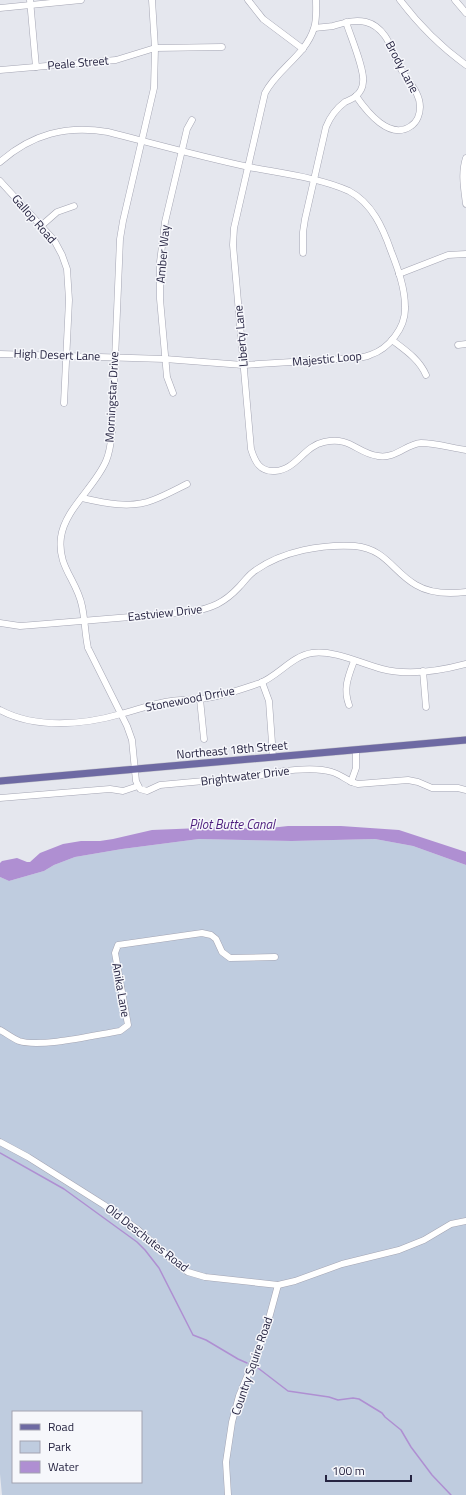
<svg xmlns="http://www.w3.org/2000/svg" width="466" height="1495" font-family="'Titillium Web',sans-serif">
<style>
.green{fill:#bfccdf;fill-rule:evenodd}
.water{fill:#af8fd2}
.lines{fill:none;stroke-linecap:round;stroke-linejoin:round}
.stream{stroke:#af8fd2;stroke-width:1.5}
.minor-casing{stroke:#a4a5b3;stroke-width:7}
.major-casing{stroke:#c2c2ca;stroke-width:8}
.minor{stroke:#fff;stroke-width:6}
.major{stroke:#6e6aa3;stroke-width:7}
.labels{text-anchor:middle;stroke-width:3;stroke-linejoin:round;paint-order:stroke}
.street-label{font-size:12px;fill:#262441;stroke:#f6f7fb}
.water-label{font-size:13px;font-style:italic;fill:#4d1e7d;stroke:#f6f7fb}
</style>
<rect width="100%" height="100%" fill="#e5e7ee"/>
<!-- green -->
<path class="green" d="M199,839L292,841L375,839L413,846L466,865V1495H2L0,1474V877L9,881L44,871L54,865L75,857L122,849ZM13,1412H141V1482H13Z"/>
<!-- water -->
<polygon class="water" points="288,826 341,826 399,830 466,852 466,865 413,846 375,839 292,841 199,839 122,849 75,857 54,865 44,871 9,881 0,877 0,863 2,861 17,858 27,862 30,862 40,853 63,844 81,841 100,841 113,839 152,830 225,827 261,829"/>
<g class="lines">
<!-- stream -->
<g class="stream">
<polyline points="0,1153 64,1189 137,1242 145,1250 159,1268 193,1335 206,1340 238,1359 247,1363"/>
<polyline points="258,1368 288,1391 329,1397 338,1400 353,1398 359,1399 382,1413 385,1417 401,1430 411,1447 432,1475 451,1495"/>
</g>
<defs>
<g id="minor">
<polyline points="30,0 36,67"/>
<path d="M152,0L155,48L154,88L123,221L120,239L112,432C111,442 110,452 106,461C95,487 65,509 61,537C57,567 77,580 82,606C85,620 85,634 88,648L127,726L132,740L136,781L140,789L147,791L160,785L258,776C276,771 314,766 332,772C342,775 348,782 358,784L408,780L418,782L432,788H458L466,790"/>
<polyline points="248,0 263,19 303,49"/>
<path d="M316,0C316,9 317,20 314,28C306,55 277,69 265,93L234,228L233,245L251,449C255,462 260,472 275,471C296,470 304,446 324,442C351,436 356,453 378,456C396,459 406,444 421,443C435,443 452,448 466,450"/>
<path d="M400,0C419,25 441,47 466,65"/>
<polyline points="455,0 466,13"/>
<polyline points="0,8 81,0"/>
<path d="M315,28C321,27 327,27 333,26C344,23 354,19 366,22C374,24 380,29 385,36C392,46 395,59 401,69C408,82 420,92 420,107C420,114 417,122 411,126C390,141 367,112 356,96"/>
<polyline points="0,70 116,60 155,48 222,47"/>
<path d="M466,158C461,173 464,188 466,204"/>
<path d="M0,162C32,134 66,125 108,132C155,144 202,157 249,167C280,173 321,178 349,191C372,203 383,228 391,251C398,269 405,288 405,307C406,327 389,349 370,355C366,357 362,357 358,358L243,365L165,359L0,354"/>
<polyline points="0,181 54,240 62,255 67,269 69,300 64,403"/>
<polyline points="41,226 57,212 74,206"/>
<path d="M303,253V232L305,219L326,127C330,117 337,108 345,102C349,100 353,99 356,96C360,93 363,87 363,82C365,70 350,35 346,22"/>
<polyline points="399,274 448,255 466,254"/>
<path d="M392,340C405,350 419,359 426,375"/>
<polyline points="458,345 466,344"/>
<polyline points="173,393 167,377 160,299 160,262 165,222 187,129 192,120"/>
<path d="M82,498C104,503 131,509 153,500C164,496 175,490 187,484"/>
<path d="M0,623L20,626L33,625L191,612C212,608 224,603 239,587C244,582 249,574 256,570C283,551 322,544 355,546C386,549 393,572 416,585C431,594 449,594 466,592"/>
<polyline points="423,671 426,707"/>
<polyline points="262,682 269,701 273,757"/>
<polyline points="200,699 204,739"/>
<path d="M349,705C343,689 348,677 354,661"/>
<path d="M0,710C36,729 83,725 121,714C136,710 150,705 165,702C179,699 193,700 207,698C226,695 242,689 260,683C278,676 292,656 312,653C334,650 360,663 382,669C409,676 440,671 466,664"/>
<polyline points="351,782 356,768 356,750"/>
<polyline points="0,798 110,789 123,791 138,786"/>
<path d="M0,1030C6,1033 12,1038 19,1041C41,1048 95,1035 120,1031L128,1025L115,953L118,945L202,933L211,935L216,939L222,952L230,958L275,957"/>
<polyline points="0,1142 28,1157 104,1205 137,1229 179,1266 188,1272 205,1277 278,1285 295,1281 342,1264 399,1250 424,1240 451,1224 466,1221"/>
<polyline points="228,1495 226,1462 232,1422 239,1396 265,1333 278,1285"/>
</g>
<polyline id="major" points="0,781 466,740"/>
</defs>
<!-- minor casing -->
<use href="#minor" class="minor-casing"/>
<!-- major casing -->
<use href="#major" class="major-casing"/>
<!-- minor -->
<use href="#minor" class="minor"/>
<!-- major -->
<use href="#major" class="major"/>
</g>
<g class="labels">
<!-- street labels -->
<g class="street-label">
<text transform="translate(78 63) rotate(-5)" y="4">Peale Street</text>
<text transform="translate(402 67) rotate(62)" y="4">Brody Lane</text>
<text transform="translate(34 219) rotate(49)" y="4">Gallop Road</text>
<text transform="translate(163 254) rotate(-85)" y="4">Amber Way</text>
<text transform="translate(241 336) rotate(-95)" y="4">Liberty Lane</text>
<text transform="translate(57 355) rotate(2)" y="4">High Desert Lane</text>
<text transform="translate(327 359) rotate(-5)" y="4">Majestic Loop</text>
<text transform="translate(112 397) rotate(-87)" y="4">Morningstar Drive</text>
<text transform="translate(165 613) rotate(-6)" y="4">Eastview Drive</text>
<text transform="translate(190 699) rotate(-11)" y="4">Stonewood Drrive</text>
<text transform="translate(232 750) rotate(-5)" y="4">Northeast 18th Street</text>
<text transform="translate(245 776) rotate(-7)" y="4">Brightwater Drive</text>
<text transform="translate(121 990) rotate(80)" y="4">Anika Lane</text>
<text transform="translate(147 1238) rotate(38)" y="4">Old Deschutes Road</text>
<text transform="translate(252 1366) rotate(-71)" y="4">Country Squire Road</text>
</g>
<!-- water labels -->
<g class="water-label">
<text x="232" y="829">Pilot Butte Canal</text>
</g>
</g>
<!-- legend -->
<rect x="12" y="1411" width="130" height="72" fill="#f6f7fb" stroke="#a3a3b1"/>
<rect x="20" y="1424" width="20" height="6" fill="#6e6aa3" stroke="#a3a3b1"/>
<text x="48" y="1431" font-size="12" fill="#262441">Road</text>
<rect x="20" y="1441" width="20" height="12" fill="#bfccdf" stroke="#a3a3b1"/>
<text x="48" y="1451" font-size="12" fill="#262441">Park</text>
<rect x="20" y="1461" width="20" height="12" fill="#af8fd2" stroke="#a3a3b1"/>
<text x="48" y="1471" font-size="12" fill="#262441">Water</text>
<!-- scale -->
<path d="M326 1475v6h85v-6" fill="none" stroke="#262441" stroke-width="2"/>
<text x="332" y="1475" font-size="12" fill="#262441" stroke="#f6f7fb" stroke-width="3" paint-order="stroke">100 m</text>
</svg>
